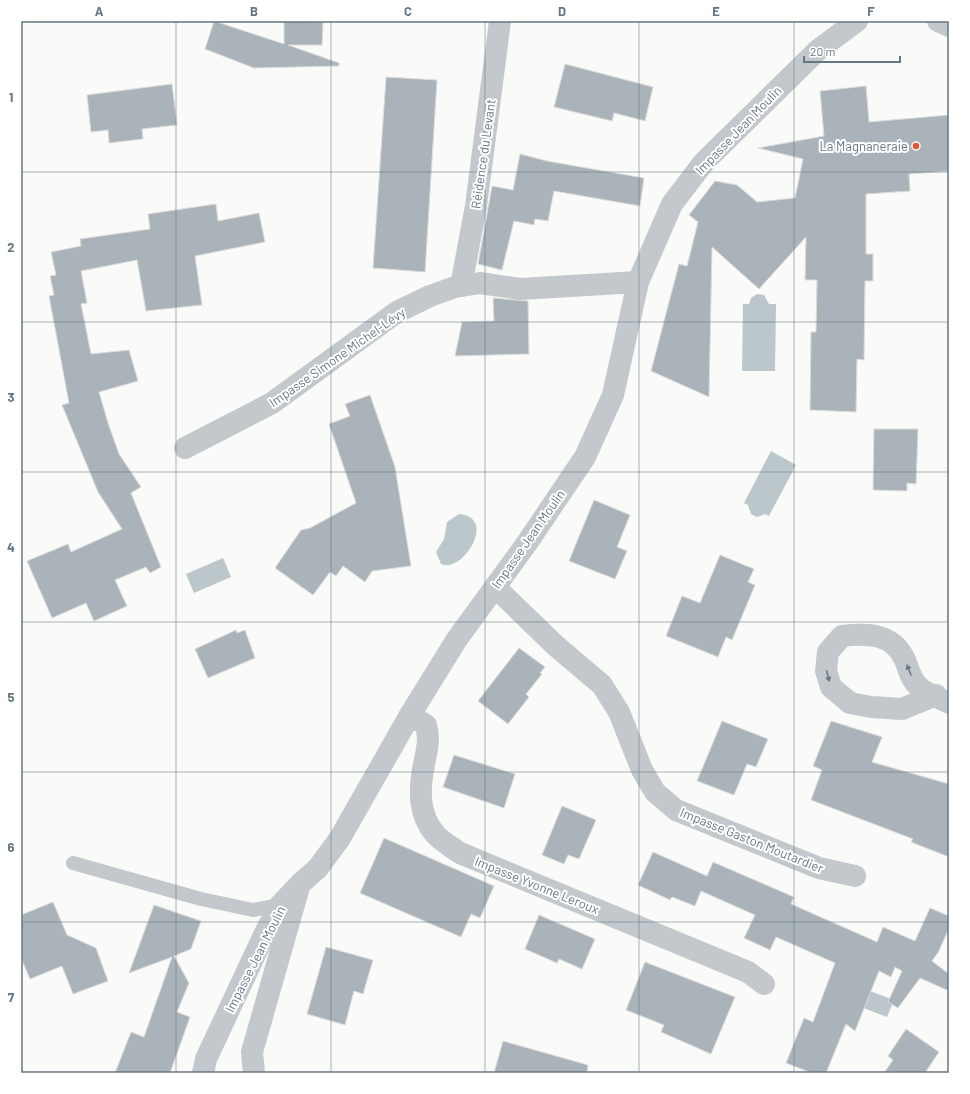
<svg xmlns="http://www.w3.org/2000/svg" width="970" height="1094" font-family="Barlow,sans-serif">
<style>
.water{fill:#bbc7cb}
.building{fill:#aab3b9;stroke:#dcdcda}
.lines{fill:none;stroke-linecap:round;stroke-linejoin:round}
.lane{stroke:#c3c8cc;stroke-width:14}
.street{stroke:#c3c8cc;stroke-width:22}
.oneway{fill:#6a7a87}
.grid{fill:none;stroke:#657683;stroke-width:1;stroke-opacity:0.55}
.poi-dot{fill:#e4572e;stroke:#fff;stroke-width:1.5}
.labels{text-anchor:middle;stroke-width:4;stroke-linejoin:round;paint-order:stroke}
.street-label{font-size:13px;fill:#657683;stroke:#fff}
.poi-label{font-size:13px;fill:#657683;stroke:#fff;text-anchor:end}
.neatline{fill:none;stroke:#657683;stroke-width:1.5}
.grid-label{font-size:13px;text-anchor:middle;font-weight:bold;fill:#657683}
</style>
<rect width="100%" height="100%" fill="#fafaf8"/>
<!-- water -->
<g class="water">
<polygon points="757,294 764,295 769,304 776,304 775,371 742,371 743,304 749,304 751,298"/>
<polygon points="771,451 796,465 769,516 765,514 757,517 751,514 748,505 744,503"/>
<path d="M459,514C498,517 463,574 441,564L436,552L444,539L447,522Z"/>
<polygon points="223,558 231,577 194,593 186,574"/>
<polygon points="859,987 894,1000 887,1017 853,1004"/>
</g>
<!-- building -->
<g class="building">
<polygon points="214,21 284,44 284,21 323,22 322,45 288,45 339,63 339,66 254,68 205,49"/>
<polygon points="565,64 653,87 645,121 614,113 612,121 554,107"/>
<polygon points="386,77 437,80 425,272 373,268"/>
<polygon points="172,84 177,125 142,129 143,139 109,143 108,130 91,132 87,95"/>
<polygon points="866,86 869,122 949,115 949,171 909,174 910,191 866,194 866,254 873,254 873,281 865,281 864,360 857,359 856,412 810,410 811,332 816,332 817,280 805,280 806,237 759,289 712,247 709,397 651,371 679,264 687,266 698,222 689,215 715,181 737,185 757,202 795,198 803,159 758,148 824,136 820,91"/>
<polygon points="520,154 547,161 644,178 640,206 554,191 548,221 535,219 534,225 514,221 502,270 478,264 492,186 513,190"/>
<polygon points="216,204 218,221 259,213 265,242 195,256 202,305 146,311 137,260 81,271 87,303 81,304 91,354 129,350 138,381 99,392 109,426 119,454 141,487 131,493 161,567 150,573 146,567 115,580 127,606 94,621 86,603 52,618 27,561 68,544 71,552 122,529 98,492 62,405 69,403 49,296 54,295 50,276 56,275 51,252 81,246 80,239 150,229 148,214"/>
<polygon points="493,298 528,301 529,354 455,356 462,322 494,321"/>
<polygon points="370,395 395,467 411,566 372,571 365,582 343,566 336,576 330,572 313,595 275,568 301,530 310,528 356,503 329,424 350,416 345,404"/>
<polygon points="874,429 918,429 916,484 907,483 907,491 873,490"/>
<polygon points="594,500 630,515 617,547 627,551 615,579 569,561"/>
<polygon points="720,555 754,569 748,582 755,585 732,640 726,637 718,657 666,636 682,596 700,603"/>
<polygon points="236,630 237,633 245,630 255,658 208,678 195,649"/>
<polygon points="519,648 545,667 540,673 542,674 526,694 529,697 508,724 478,701"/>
<polygon points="722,721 768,739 756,767 747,764 734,795 697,781"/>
<polygon points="831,721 882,737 872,762 949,784 949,857 911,842 913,839 811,800 822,770 813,766"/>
<polygon points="454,755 515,774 504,808 443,787"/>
<polygon points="562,806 596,820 579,859 568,855 564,864 542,855"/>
<polygon points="384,838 494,886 480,918 471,914 461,937 360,893"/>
<polygon points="653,852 707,876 713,862 794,897 791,904 877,942 883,927 915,941 930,908 949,916 949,928 939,951 932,961 949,974 949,991 920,978 898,1008 888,1002 902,971 895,967 891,977 879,971 855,1031 846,1024 826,1073 812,1073 786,1063 804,1018 813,1022 835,963 776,937 770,950 744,938 755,915 701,891 695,906 672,897 670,900 638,885"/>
<polygon points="53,902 67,935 96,948 108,981 73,994 62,966 30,979 21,958 21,915"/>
<polygon points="154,905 201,921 191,949 174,956 189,983 177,1012 190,1017 170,1073 115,1073 131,1032 144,1037 172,957 129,973"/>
<polygon points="539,915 595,939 582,969 559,959 557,963 525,949"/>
<polygon points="326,947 373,960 363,994 354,991 345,1025 307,1014"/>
<polygon points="645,962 735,997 711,1054 661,1032 664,1025 626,1010"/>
<polygon points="906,1029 939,1052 925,1073 884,1073 893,1060 888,1056"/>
<polygon points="503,1041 588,1065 587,1073 494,1073"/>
</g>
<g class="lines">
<!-- lane -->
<polyline class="lane" points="73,863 201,899 253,910 280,905"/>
<!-- street -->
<g class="street">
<polyline points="938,21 949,26"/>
<polyline points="461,286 476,206 500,21"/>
<polyline points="185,448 272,403 397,312 430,296 455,287 480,283 520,289 638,282"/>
<polyline points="495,587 556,646 602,685 619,712 642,770 655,792 676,810 819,868 855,876"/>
<path d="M936,695L902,709L871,707L850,703L831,687L826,671L828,652L842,636C867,633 893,633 905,660C909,670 911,680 919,687C926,694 940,698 949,703"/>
<path d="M410,715L426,725C430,740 427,749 424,764C419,789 418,814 435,834C442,842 452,847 460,853L748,972L764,984"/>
<polyline points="203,1073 206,1059 265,933 280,905 300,884 318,868 340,838 410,715 457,639 527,543 585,457 613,395 638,282 672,204 704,162 818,50 857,21"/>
<polyline points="254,1073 252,1052 299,887"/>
</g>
</g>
<!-- one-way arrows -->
<defs><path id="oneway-solid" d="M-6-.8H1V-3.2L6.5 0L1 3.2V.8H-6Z"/></defs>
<g class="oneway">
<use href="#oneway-solid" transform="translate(909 670) rotate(-111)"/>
<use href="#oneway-solid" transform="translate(828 676) rotate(76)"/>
</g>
<!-- grid -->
<path class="grid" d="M176,21V1073M331,21V1073M485,21V1073M639,21V1073M794,21V1073M21,172H949M21,322H949M21,472H949M21,622H949M21,772H949M21,922H949"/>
<!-- markers -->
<circle class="poi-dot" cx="916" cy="146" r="4"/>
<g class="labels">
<!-- street labels -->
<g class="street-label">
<text transform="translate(738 130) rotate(-46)" y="5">Impasse Jean Moulin</text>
<text transform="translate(483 154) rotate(-82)" y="5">Réidence du Levant</text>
<text transform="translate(337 357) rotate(-35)" y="5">Impasse Simone Michel-Lévy</text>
<text transform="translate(528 539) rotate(-55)" y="5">Impasse Jean Moulin</text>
<text transform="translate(752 840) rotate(22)" y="5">Impasse Gaston Moutardier</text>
<text transform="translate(537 885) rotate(22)" y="5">Impasse Yvonne Leroux</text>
<text transform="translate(255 959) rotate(-63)" y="5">Impasse Jean Moulin</text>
</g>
<!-- poi labels -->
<g class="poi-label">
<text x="908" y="151">La Magnaneraie</text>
</g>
</g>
<!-- border -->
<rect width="970" height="1094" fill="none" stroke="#ffffff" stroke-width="44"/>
<!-- scale -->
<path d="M804 56v6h96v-6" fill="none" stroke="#657683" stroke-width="2"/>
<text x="810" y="56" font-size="12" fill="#657683" stroke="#ffffff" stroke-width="3" paint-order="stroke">20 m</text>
<rect x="22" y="22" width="926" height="1050" class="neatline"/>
<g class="grid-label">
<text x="99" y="16">A</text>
<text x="254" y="16">B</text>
<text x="408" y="16">C</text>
<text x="562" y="16">D</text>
<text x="716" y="16">E</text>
<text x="871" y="16">F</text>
<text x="11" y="102">1</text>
<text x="11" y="252">2</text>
<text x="11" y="402">3</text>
<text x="11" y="552">4</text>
<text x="11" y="702">5</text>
<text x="11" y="852">6</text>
<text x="11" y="1002">7</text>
</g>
</svg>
